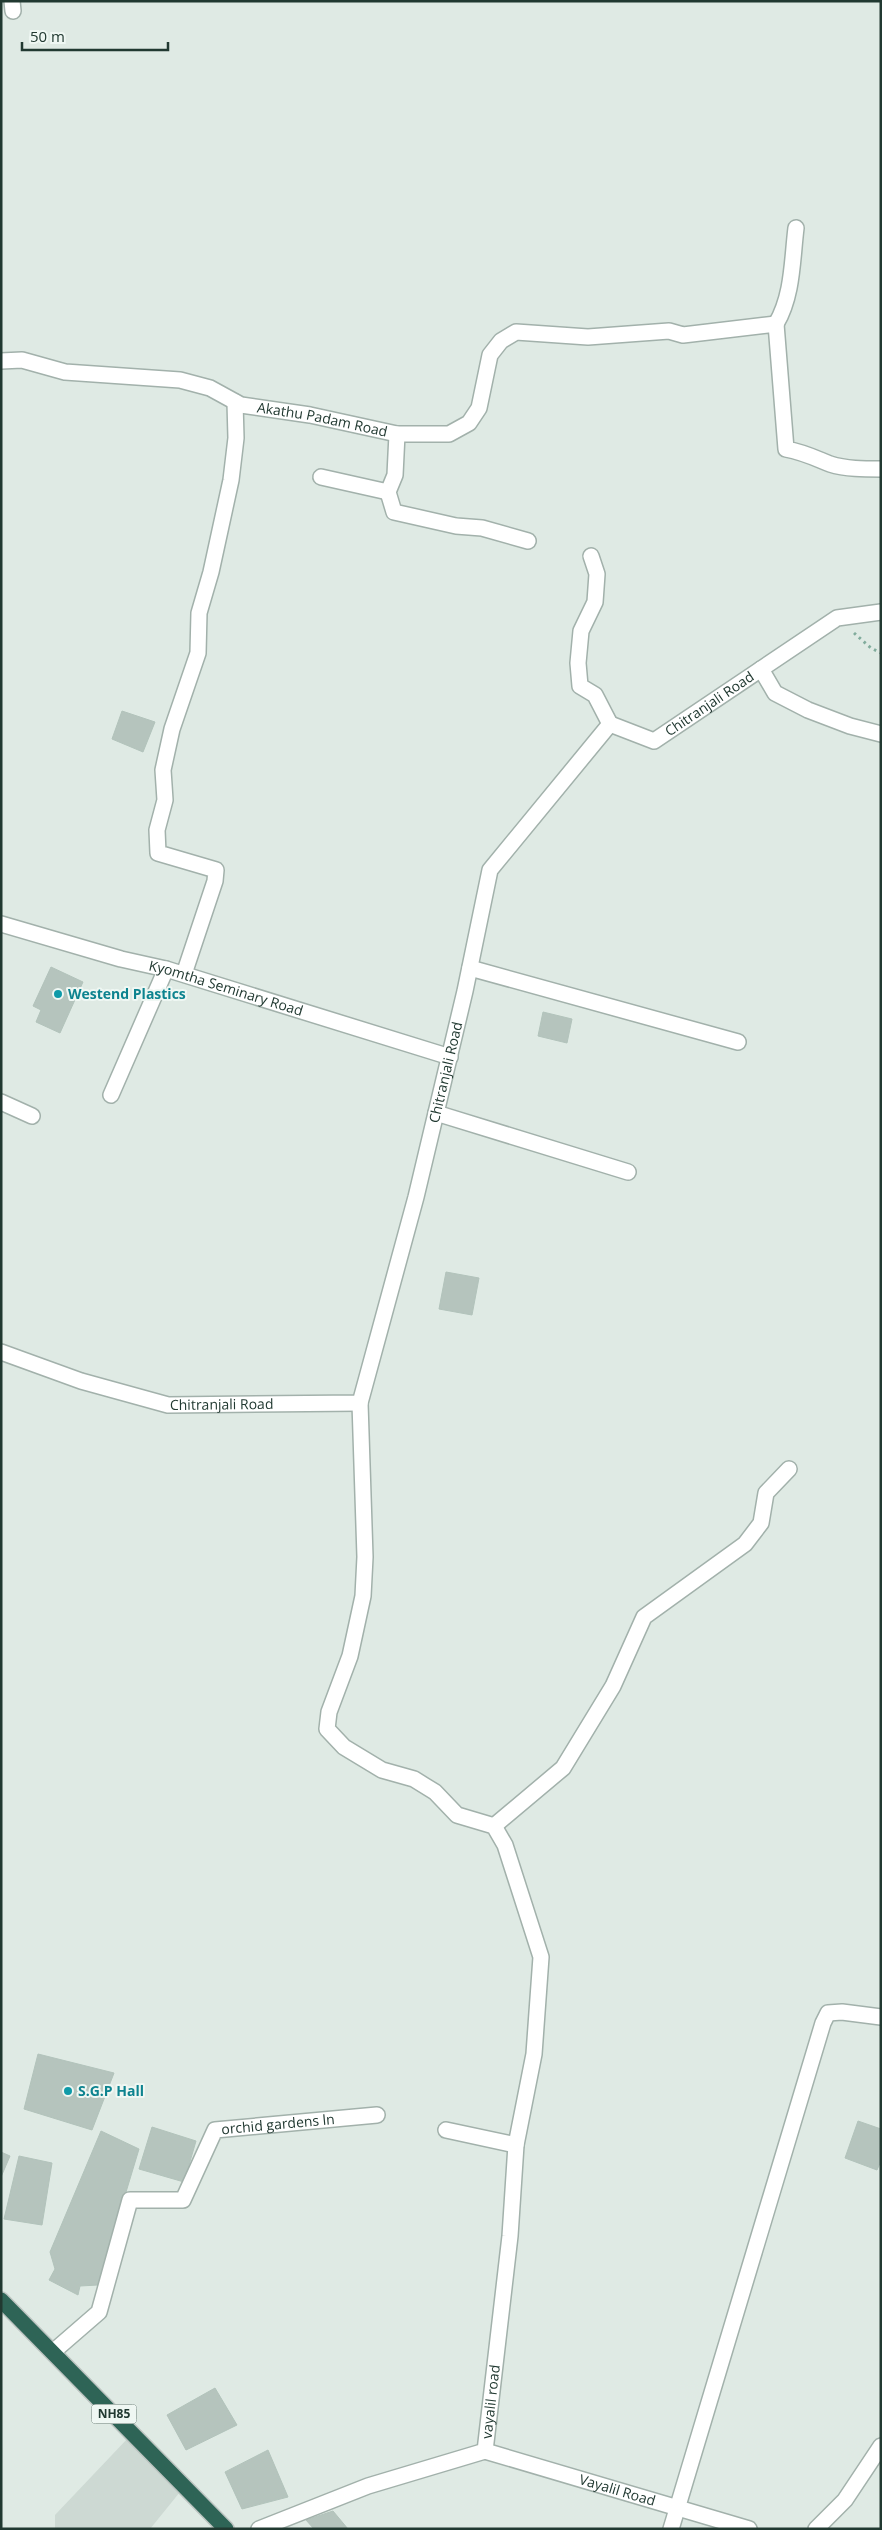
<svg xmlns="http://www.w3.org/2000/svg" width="882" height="2530" font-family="'Open Sans',sans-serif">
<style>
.built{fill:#cdd9d3}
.building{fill:#b5c4bd;stroke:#b2c3bb}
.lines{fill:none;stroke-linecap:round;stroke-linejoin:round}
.street-casing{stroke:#a2b1ab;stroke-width:18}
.highway-casing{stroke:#bcc4c1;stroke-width:18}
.path{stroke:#81ac9c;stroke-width:3;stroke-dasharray:2.5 4;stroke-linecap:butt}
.street{stroke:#fff;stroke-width:15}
.highway{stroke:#2e6456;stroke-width:15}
.culture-dot{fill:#0f9aa8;stroke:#eff7f3;stroke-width:2}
.labels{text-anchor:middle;stroke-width:4;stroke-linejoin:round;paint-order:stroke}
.shield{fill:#eff7f3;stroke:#5f726b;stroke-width:1}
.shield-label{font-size:12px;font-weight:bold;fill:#213931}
.street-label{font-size:14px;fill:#213931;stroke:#eff7f3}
.culture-label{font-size:14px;font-weight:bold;fill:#0d838f;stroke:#eff7f3;text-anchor:start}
</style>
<rect width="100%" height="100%" fill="#dfeae4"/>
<!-- built -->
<polygon class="built" points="129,2437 184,2487 150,2529 55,2529 55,2515"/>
<!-- building -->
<g class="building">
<polygon points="122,711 155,722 143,752 112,739"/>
<polygon points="51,967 83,982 60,1033 36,1022 41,1010 33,1006"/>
<polygon points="543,1012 572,1019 567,1043 538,1036"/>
<polygon points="446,1272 479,1278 472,1315 439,1309"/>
<polygon points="38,2054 114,2073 92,2130 24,2109"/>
<polygon points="858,2121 881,2129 881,2161 877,2170 845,2158"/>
<polygon points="152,2127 196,2141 184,2182 139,2169"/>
<polygon points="101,2131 139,2149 98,2285 80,2286 78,2295 49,2280 55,2269 50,2252"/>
<polygon points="1,2152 10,2156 1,2177"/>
<polygon points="19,2156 52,2163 42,2225 4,2219"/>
<polygon points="215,2388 237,2425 186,2450 167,2415"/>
<polygon points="268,2450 288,2497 242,2509 225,2472"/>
<polygon points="333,2511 348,2529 314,2529 306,2520"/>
</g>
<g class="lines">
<defs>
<g id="street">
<polyline points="12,1 13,11"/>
<path d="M776,324C793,295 792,260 796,228"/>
<path id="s1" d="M1,361L22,360L65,372L180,380L210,388L241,405L310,415L397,434H449L469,423L479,408L490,355L501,341L516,332L588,337L669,331L683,335L776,324L786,449C803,452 815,458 830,464C846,469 864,469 881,469"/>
<polyline points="397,434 395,475 388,492 394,512 456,526 482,528 528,541"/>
<polyline points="321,477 388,492"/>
<polyline points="591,556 597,574 595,602 581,631 578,663 580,686 595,695 610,724"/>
<polyline points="761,669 775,693 808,710 850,726 881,734"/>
<path id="s2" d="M1,924L121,959L166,969L450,1057"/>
<polyline points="470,968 738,1042"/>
<polyline points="184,974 215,881 216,870 158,853 157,830 165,800 163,770 172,729 198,653 199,613 211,572 231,480 236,438 235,402"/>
<polyline points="111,1095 166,969"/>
<polyline points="1,1102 32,1116"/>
<polyline points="436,1113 628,1172"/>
<path id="s3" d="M1,1352L81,1381L168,1405L360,1403L416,1197L465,991L490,870L610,724L654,741L837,618L881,612"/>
<polyline points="494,1826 563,1768 613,1686 644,1617 745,1544 761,1523 766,1493 789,1469"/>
<polyline points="446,2130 516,2145"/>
<path id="s4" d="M54,2351L99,2312L130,2200H183L215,2130L377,2115"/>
<path id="s5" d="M485,2451L749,2529"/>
<path id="s6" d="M259,2529L368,2486L485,2451L510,2236L516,2145L534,2054L541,1957L505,1845L494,1826L457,1815L435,1792L414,1779L382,1770L344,1747L327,1729L329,1712L350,1656L363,1596L365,1557L360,1403"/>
<polyline points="671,2529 823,2023 828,2013 842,2012 881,2017"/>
<polyline points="816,2529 845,2500 881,2446"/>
</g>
<polyline id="highway" points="1,2300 226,2529"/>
</defs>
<!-- street casing -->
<use href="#street" class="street-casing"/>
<!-- highway casing -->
<use href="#highway" class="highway-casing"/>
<!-- path -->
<polyline class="path" points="854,633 871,648 881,653"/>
<!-- street -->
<use href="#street" class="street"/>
<!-- highway -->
<use href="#highway" class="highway"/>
</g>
<!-- markers -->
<g class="culture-dot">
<circle cx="58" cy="994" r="5"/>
<circle cx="68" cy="2091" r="5"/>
</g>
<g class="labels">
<!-- shield labels -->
<rect class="shield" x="91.5" y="2404.5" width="45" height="19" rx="4"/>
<g class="shield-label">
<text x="114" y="2418">NH85</text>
</g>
<!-- street labels -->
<g class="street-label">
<text dy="5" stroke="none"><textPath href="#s1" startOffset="330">Akathu Padam Road</textPath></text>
<text dy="5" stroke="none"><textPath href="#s3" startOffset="1219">Chitranjali Road</textPath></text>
<text dy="5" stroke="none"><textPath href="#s2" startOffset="234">Kyomtha Seminary Road</textPath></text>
<text dy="5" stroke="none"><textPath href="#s3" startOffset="709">Chitranjali Road</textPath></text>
<text dy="5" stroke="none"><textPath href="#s3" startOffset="229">Chitranjali Road</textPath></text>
<text dy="5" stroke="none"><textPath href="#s4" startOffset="369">orchid gardens ln</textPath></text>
<text dy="5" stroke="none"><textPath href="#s6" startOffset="289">vayalil road</textPath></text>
<text dy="5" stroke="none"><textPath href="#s5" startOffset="138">Vayalil Road</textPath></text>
</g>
<!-- culture labels -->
<g class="culture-label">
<text x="68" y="999">Westend Plastics</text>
<text x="78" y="2096">S.G.P Hall</text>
</g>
</g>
<!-- border -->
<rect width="882" height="2530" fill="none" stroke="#213931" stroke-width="5"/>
<!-- scale -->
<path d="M22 42v8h146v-8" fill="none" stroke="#213931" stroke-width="2.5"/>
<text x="30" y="42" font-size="15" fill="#213931" stroke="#eff7f3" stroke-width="4" paint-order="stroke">50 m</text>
</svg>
